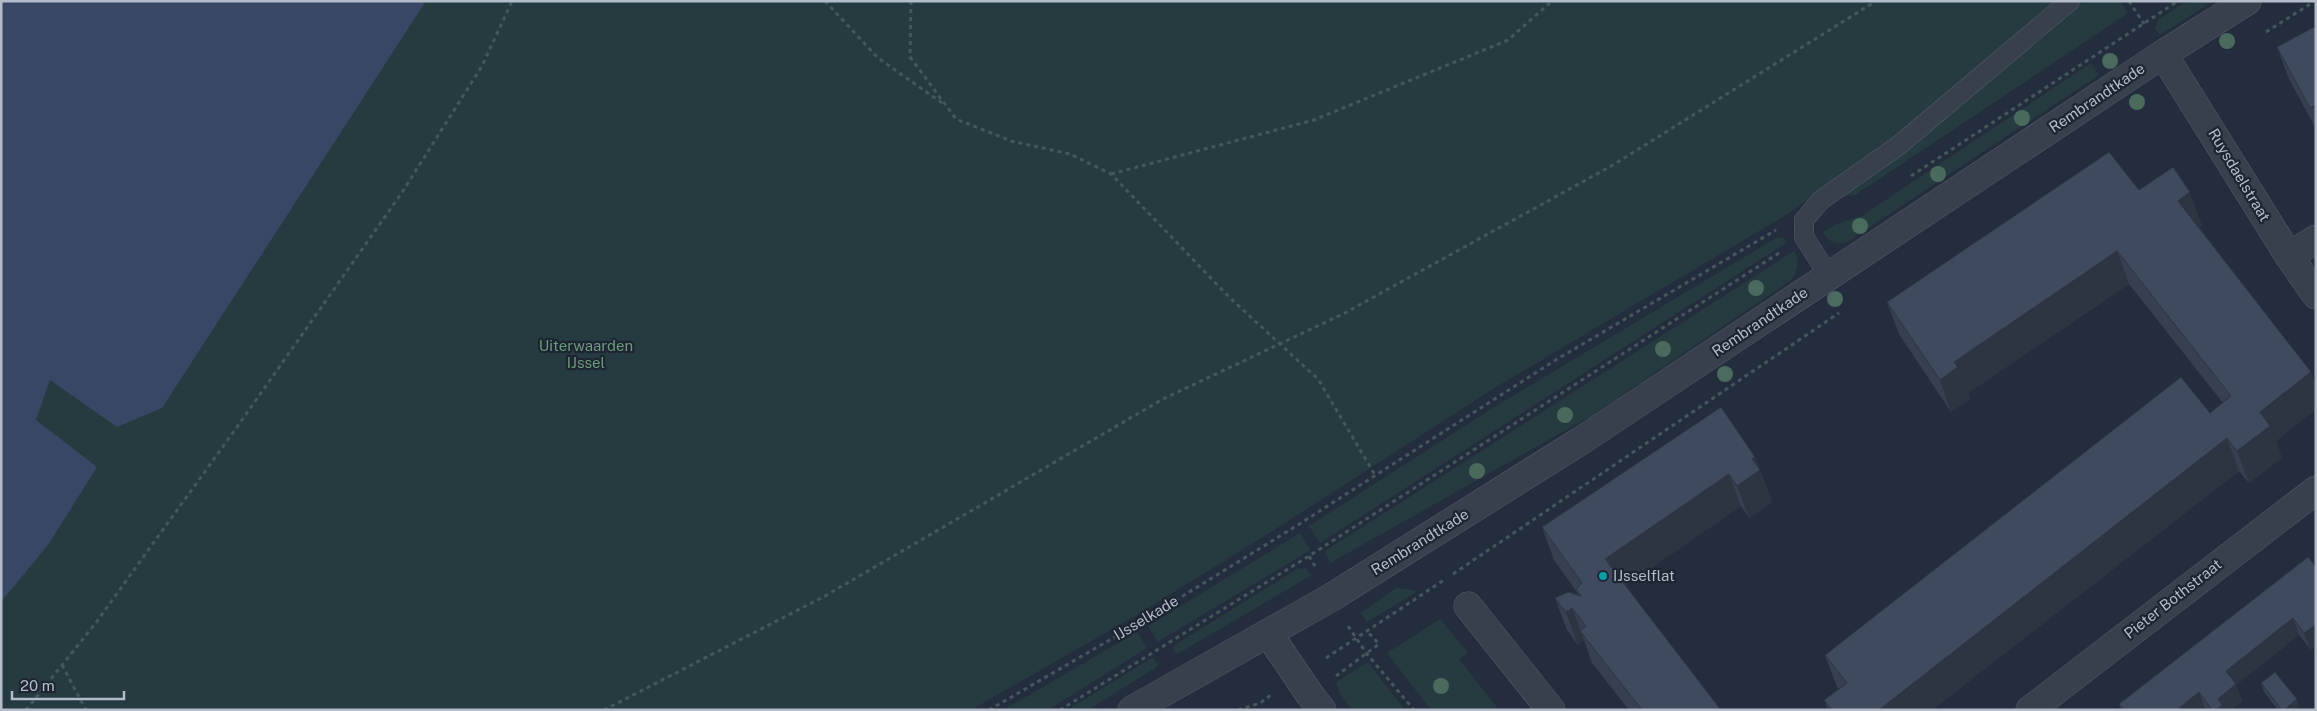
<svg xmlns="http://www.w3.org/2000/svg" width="2317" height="711" font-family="'Public Sans',sans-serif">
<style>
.green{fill:#263b3f}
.water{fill:#384766}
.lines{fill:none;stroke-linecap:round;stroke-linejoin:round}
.service-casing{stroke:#535b69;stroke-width:20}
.minor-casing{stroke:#535b69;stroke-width:29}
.tertiary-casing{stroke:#535b69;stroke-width:29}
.path{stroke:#44585c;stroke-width:3;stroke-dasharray:4 4;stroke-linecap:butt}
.service{stroke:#38404e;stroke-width:19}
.minor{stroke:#38404e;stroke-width:28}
.tertiary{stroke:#38404e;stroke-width:28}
.tree{fill:#4b6a5e}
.wall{fill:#374051}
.shaded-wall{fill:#2d3442}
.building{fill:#404a5e;stroke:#2d3442}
.culture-dot{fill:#0f9aa8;stroke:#1d2533;stroke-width:2}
.labels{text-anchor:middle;stroke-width:4.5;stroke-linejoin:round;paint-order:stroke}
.street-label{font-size:15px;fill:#b4bbc9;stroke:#1d2533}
.park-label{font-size:15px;fill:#6b9b79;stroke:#1d2533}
.poi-label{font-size:15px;fill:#b4bbc9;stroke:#1d2533;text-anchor:start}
</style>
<rect width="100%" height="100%" fill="#242d3e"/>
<!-- green -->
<g class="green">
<polygon points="278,1 2058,1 1881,149 1786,215 1496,387 1271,532 1135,616 971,710 1,710 1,448"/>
<polygon points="2082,1 2120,1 2128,13 1855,195 1840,197 1890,163"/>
<polygon points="2187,1 2213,1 2160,35 2155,29 2158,20"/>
<path d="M2091,63L2099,75L1847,242C1836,245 1828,242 1823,232L1836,224L1860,217Z"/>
<polygon points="1778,237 1785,239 1786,243 1320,543 1309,526 1491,409"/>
<path d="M1794,251C1800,262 1798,272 1790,281L1591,416L1330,563L1325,551Z"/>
<polygon points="1300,533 1311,550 1157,642 1148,626"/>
<polygon points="1305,568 1312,575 1177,654 1173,649 1175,645 1297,569"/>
<polygon points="1396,588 1414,590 1416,592 1367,622 1361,613"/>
<polygon points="1440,619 1468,653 1459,659 1499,710 1431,710 1387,653"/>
<polygon points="1137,632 1147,648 1048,710 1003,710"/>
<polygon points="1153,657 1158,666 1088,710 1067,710"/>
<polygon points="1368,662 1405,710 1352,710 1339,692 1336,682"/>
</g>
<!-- water -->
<polygon class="water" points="1,1 426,1 162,408 117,427 50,380 36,420 97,467 48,545 1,602"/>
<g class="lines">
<defs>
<polyline id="service" points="1829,276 1804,237 1804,220 1821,200 1898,146 2070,1"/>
<g id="minor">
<polyline points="2163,54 2289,256 2316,295"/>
<polyline points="2289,256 2316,239"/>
<polyline points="1468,606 1551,710"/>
<polyline points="2030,710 2316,490"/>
</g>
<g id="tertiary">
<polyline points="1268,633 1310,695 1322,710"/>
<polyline points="1132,710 1332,597 1582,440 2163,54 2247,1"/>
</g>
</defs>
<!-- service casing -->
<use href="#service" class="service-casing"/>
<!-- minor casing -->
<use href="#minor" class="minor-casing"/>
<!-- tertiary casing -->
<use href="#tertiary" class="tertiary-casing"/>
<!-- path -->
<g class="path">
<polyline points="825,1 878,58 945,105"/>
<polyline points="911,1 910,57 956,119 1011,141 1070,154 1111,174 1229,297 1318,379 1375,475"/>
<polyline points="2129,1 2144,24"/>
<polyline points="2266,32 2315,1"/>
<polyline points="1111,174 1314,120 1508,40 1552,1"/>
<polyline points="1911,176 2178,1"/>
<polyline points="1309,556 1316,568"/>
<polyline points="1453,574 1839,313"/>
<polyline points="1348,626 1367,654 1414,710"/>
<polyline points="1326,658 1444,580"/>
<polyline points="62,665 86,710"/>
<polyline points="1336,676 1379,644 1367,631"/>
<polyline points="26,710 95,624 237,427 401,194 482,66 512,1"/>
<polyline points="604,710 825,596 1163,399 1343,314 1613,165 1876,1"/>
<polyline points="989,710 1139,623 1301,523 1554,361 1776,230"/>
<polyline points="1060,710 1309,556 1779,253"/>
<polyline points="1238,710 1260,703 1271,695"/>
</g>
<!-- service -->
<use href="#service" class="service"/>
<!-- minor -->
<use href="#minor" class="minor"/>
<!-- tertiary -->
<use href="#tertiary" class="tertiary"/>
</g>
<!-- trees -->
<g class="tree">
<circle cx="2227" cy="41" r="8"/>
<circle cx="2110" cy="61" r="8"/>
<circle cx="2137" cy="102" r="8"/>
<circle cx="2022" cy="118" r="8"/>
<circle cx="1938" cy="174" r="8"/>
<circle cx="1860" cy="226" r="8"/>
<circle cx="1756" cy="288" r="8"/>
<circle cx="1835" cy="299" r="8"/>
<circle cx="1663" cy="349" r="8"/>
<circle cx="1725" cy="374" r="8"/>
<circle cx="1565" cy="415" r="8"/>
<circle cx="1477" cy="471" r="8"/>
<circle cx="1441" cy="686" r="8"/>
</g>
<!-- wall -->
<g class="wall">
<polygon points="2316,26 2316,129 2289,79 2277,47"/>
<polygon points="2139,190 2202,225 2199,227 2311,372 2316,385 2316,409 2276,441 2282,458 2249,483 2239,471 1932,710 1828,710 1824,700 1839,689 1837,687 1825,655 2210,413 2223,403 2129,284 1968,393 1970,399 1951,412 1899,334 1887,302"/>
<polygon points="1755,457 1772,502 1749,518 1741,506 1625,586 1721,710 1629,710 1592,663 1584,640 1578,645 1567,630 1555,598 1578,595 1576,591 1554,560 1542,527"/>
<polygon points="2316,567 2311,650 2299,635 2236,685 2242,701 2231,710 2205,710 2205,709 2204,710 2121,710 2119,704"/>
<polygon points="2261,683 2300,708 2298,710 2278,710 2264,692"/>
</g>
<!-- shaded-wall -->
<g class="shaded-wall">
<polygon points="2190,192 2202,225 2190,233 2178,201"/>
<polygon points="2117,251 2129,284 1968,393 1970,399 1951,412 1940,380 1954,362"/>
<polygon points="2311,372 2316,385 2316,409 2276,441 2282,458 2249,483 2237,451 2260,412"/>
<polygon points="2227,438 2239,471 1932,710 1879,710"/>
<polygon points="1755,457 1772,502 1749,518 1737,486 1752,459"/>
<polygon points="1729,474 1741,506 1617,592 1605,559"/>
<polygon points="1572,608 1584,640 1578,645 1566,612"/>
<polygon points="2293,618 2299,635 2236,685 2242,701 2231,710 2215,710 2218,699 2226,671"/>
<polygon points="2316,625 2316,646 2311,650 2304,633"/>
<polygon points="2199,692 2205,709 2204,710 2177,710"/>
<polygon points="2297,699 2300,708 2298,710 2284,710"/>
</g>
<!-- building -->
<g class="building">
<polygon points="2316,26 2316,105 2310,108 2277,47"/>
<polygon points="2109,152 2139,190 2173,167 2190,192 2178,201 2311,372 2260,412 2270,426 2237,451 2227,438 1879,710 1832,710 1824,700 1847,683 1825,655 2181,377 2210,413 2231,396 2117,251 1954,362 1958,367 1940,380 1887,302"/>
<polygon points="1721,407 1755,457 1752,459 1760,470 1737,486 1729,474 1605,559 1721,710 1642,710 1580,631 1586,626 1572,608 1566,612 1555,598 1568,592 1581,596 1576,589 1582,583 1542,527"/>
<polygon points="2308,557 2316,567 2316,625 2304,633 2293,618 2226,671 2236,684 2218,699 2222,705 2220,707 2215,710 2212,710 2199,692 2177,710 2124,710 2119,704"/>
<polygon points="2275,672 2297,699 2284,710 2282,710 2261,683"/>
</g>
<!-- markers -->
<circle class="culture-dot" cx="1603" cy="576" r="5"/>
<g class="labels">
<!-- street labels -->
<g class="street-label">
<text transform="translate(2097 98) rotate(-34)" y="5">Rembrandtkade</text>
<text transform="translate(2239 175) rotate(59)" y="5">Ruysdaelstraat</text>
<text transform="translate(1760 322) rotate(-34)" y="5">Rembrandtkade</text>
<text transform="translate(1420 542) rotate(-32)" y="5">Rembrandtkade</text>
<text transform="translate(2173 599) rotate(-38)" y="5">Pieter Bothstraat</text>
<text transform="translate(1146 618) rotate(-31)" y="5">IJsselkade</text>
</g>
<!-- park labels -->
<g class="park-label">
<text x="586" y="351">Uiterwaarden<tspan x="586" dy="17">IJssel</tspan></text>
</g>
<!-- poi labels -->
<g class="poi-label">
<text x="1613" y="581">IJsselflat</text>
</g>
</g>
<!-- border -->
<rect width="2317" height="711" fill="none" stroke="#b4bbc9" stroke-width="5"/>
<!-- scale -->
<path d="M12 691v8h112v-8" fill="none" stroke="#b4bbc9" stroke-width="2.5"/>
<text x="20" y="691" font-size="15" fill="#b4bbc9" stroke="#1d2533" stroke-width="4" paint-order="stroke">20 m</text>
</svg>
